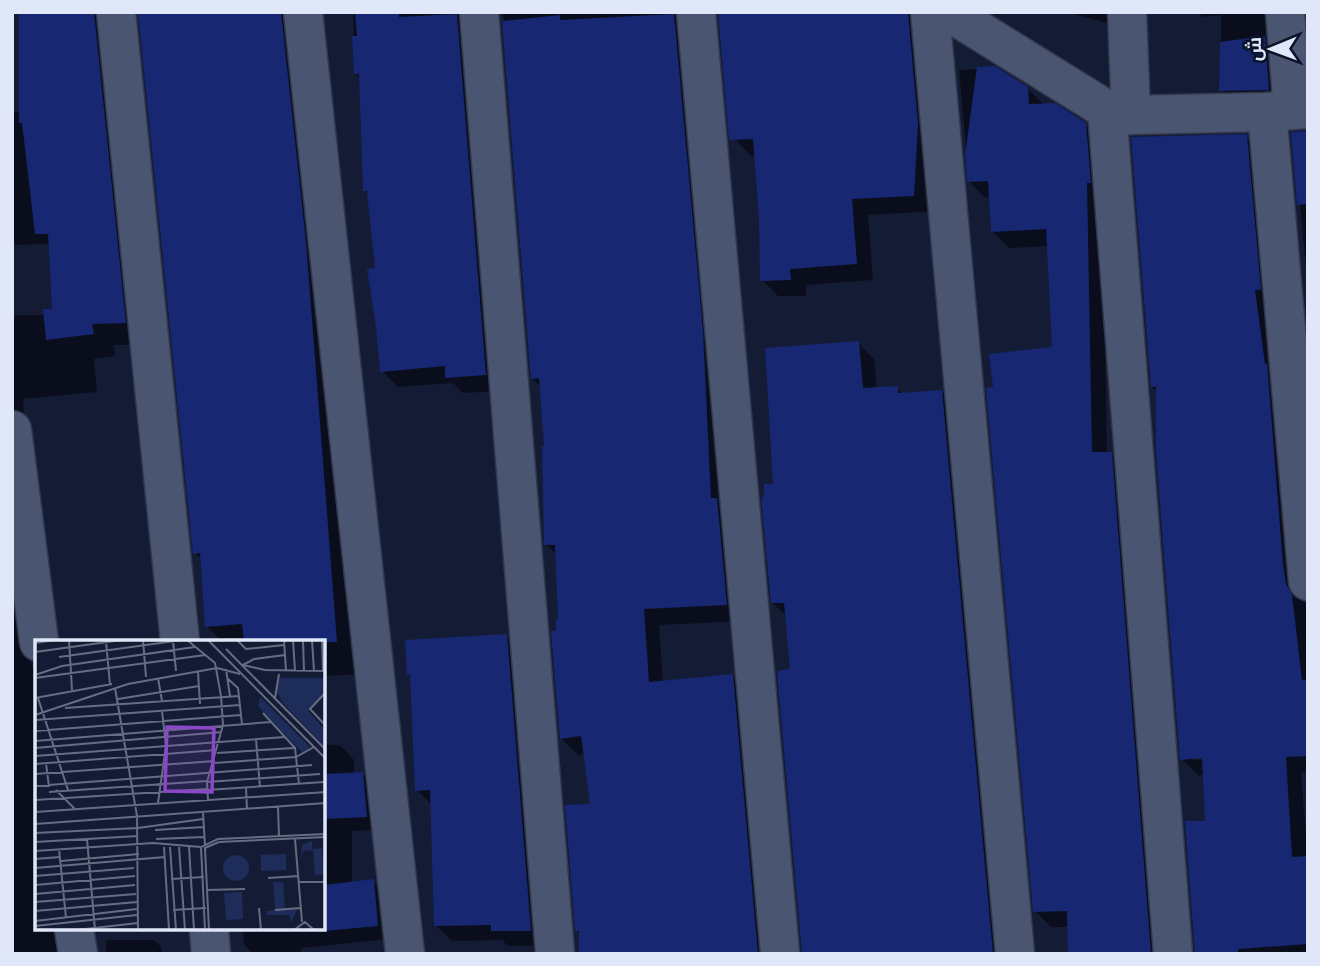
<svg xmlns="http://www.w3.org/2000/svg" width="1320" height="966" font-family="'Noto Sans',Cairo,sans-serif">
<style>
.shadow{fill:#0007;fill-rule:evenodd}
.building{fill:#172772}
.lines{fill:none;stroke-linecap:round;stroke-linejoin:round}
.street-casing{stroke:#33384c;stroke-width:41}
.street{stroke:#4a5572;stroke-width:38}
.inset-road{fill:none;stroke:#666d83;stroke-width:2}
.view{fill:#8a48c8;fill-opacity:0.15;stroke:#8a48c8;stroke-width:3.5}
.inset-edge{fill:none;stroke:#e0e7f8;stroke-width:3.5}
</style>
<rect width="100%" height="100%" fill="#141c35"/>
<!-- shadow -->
<g class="shadow">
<polygon points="21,12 137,12 126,16 147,345 114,345 115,356 94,359 97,392 23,399 25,434 12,455 12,315 46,315 54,310 51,248 47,244 12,245 12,112 21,112"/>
<polygon points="139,12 308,12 363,674 324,676 324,642 223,642 206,626 202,560 195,553"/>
<polygon points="353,12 481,12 502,391 463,393 453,383 398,387 382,371 377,269 370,195 365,190 361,79 355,74"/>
<polygon points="503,12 695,12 742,621 659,625 663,682 732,676 749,692 772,954 581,954 581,935 577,931 592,806 585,754 578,755 561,738 557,555 546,545 546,448 541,387 532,378"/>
<polygon points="739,12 932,12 940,211 868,215 873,280 806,285 806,296 778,296 762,280 761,217 756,155 751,156 735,139"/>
<polygon points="1013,12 1054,12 1015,14"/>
<polygon points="1066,12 1129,12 1121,27"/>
<polygon points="1198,12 1287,12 1285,105 1237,107 1221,90 1221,15 1203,17"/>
<polygon points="994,68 1027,88 1044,105 1085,124 1102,141 1107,453 1111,453 1127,470 1165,954 1070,954 1069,927 1051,927 1035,911 995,389 1054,348 1048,246 1009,248 992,231 991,197 985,198 969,181 959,70"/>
<polygon points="1308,131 1308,288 1293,134"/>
<path d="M1246,136L1263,152L1302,601L1308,604V772L1301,773L1308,858V954H1196L1207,823L1205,775H1198L1181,759L1158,392L1152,387ZM1194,757L1211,759L1194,760Z"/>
<polygon points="858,343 874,359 877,389 897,388 903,394 942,392 958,408 1007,954 803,954 791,671 787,617 772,602 775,485"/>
<polygon points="12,551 16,555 29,659 34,670 37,688 37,929 57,929 59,954 12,954"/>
<polygon points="507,636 522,651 546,946 508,946 502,940 452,941 436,926 432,805 417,790 412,676 409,674"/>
<polygon points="324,744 341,746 354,760 354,774 363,774 376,787 379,830 352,831 352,884 373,881 387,895 391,939 301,948 301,954 253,954 244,944 243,929 324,929"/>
<polygon points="106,940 154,940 162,948 162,954 106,954"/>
</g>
<!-- building -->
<g class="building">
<polygon points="19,12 94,12 126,323 92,324 94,334 46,340 43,309 52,309 48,234 35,234 22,123 19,123"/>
<polygon points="138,12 281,12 306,242 337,642 244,642 242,624 205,627 200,553 193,554"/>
<polygon points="355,12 399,12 399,17 457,14 486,375 445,378 445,366 380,372 376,327 367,269 375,268 367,191 363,191 359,74 354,74 352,36 357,36"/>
<polygon points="718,12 908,12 918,124 914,196 852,199 857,264 790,269 791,280 760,281 759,217 753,139 729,140"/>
<polygon points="674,14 703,331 711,498 717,498 727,605 644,609 649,682 733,674 758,954 579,954 579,931 575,931 565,805 590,804 581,736 560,739 551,631 556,631 556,619 558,619 555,545 544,545 542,446 544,446 539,378 531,379 502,21 560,15 560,20"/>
<polygon points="1265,36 1269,90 1219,91 1220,42"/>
<polygon points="995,66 1028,87 1029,104 1055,103 1086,123 1091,183 1087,183 1092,452 1112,452 1151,954 1068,954 1067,911 1033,912 986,388 993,387 989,354 1052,347 1046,229 991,232 988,181 967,182 965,155 977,67"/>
<polygon points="1308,131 1308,204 1297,205 1291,132"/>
<polygon points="1247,134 1261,290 1255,290 1265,364 1267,363 1283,564 1286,584 1292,595 1302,680 1306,680 1308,756 1286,757 1292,857 1308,856 1308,944 1238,949 1238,954 1195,954 1185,821 1205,821 1202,758 1180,760 1156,451 1156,387 1151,387 1131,137"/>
<polygon points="859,341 863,388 898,386 898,393 942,390 993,954 802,954 777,671 790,669 784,603 771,603 761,497 764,497 764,484 773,484 765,348"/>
<polygon points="507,634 531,931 491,931 491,925 434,926 430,790 415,791 410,674 407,675 405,640"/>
<polygon points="363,772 367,817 324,819 324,774"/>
<polygon points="374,879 378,926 324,931 324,885"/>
</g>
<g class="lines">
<defs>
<g id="street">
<polyline points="116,12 180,642"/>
<polyline points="303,12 405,954"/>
<polyline points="479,12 555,954"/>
<polyline points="696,12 780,954"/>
<polyline points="930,12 1015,954"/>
<polyline points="949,12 1107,110 1131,115 1267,112 1308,109"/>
<polyline points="1127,12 1131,115"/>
<polyline points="1285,12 1293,110"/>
<polyline points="1107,110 1173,954"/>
<polyline points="1267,112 1308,581"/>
<polyline points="12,430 39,642"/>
<polyline points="74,929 78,954"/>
<polyline points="209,929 211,954"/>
</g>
</defs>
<!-- street casing -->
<use href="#street" class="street-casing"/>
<!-- street -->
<use href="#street" class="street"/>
</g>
<!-- overview -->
<g transform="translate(35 640)">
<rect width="290" height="290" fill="#141c35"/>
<path d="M244,38H290V51L273,71L290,90V107L248,63L242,52ZM225,57L275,107L268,113L223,66ZM277,201V209L287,208L289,234L280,235L278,210L268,211L266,220L267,205ZM251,214V230L226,231V215ZM188 228a13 13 0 1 1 26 0a13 13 0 1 1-26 0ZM238,242H248L250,270H262L256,283L255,275H232L231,271L240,270ZM207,252L208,279L191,280L189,253Z" fill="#1d2c59"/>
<path class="inset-road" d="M34,0L37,50M108,0L111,37M152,0L180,23L186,56L188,85L172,142L173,160M173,0L291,119M202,0L211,9L249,5M249,0L251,31M258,0L260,31M268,0L269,31M277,0L279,31M287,0L288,31M71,1L75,45M138,1L141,31M0,3L21,0M191,9L291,110M0,12L87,0M24,17L147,0M208,25L219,19L250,15M208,25L230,30L291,31M191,29L195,56M163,32L165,64M0,35L27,26L160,7M0,38L170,15M123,38L127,61M193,39L203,48L207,84M80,48L102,176L103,290M291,52L275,69L291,86M0,58L77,44M3,58L33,150M240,58L244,34M83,59L164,46M30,68L204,56M228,73L260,108L264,144M0,75L93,44L182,28L205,34M0,80L205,65M0,91L206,75M221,99L225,147M0,101L236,82M0,108L187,92M182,113L259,108M0,116L250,97M11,123L14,147M180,123L261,117L279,107M0,124L182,110M0,134L180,121M172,142L285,134M0,146L277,125M211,148L212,169M21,150L40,169M172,150L289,142M14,152L172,141M0,160L172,149M123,163L131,106L127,71M243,167L244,196M0,172L291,152M168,172L170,206M0,184L291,163M120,190L169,187M0,193L103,188L168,179M52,199L60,290M121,199L169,197M260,199L267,282M0,202L103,196M154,206L159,290M129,207L134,290M135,207L141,290M144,207L150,290M24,209L31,278M0,211L118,203L166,207M0,219L25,217M26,221L104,214M0,228L130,217M0,236L99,228M233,238L264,236M136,239L169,237M264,242H290M0,245L100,236M172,250L210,249M0,254L100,245M0,262L101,254M224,268L226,290M138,270L171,268M240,270L266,268M0,271L102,262M0,281L102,269M0,286L102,275M41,290L103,283M170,290L166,207L183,199L291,194M174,290L170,208L184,202L291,197M259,290L270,282L279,290"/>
<path class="view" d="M132,87L179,88L177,152L130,151Z"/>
<rect width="290" height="290" class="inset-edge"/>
</g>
<!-- border -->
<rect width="1320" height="966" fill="none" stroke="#e0e7f8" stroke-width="28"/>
<!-- north arrow -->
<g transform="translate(1271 49) rotate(269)" stroke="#0b132b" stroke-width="5" paint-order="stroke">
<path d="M0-5L12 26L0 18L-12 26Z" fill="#e0e7f8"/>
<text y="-10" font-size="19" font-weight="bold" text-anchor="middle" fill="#e0e7f8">ش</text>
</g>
</svg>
